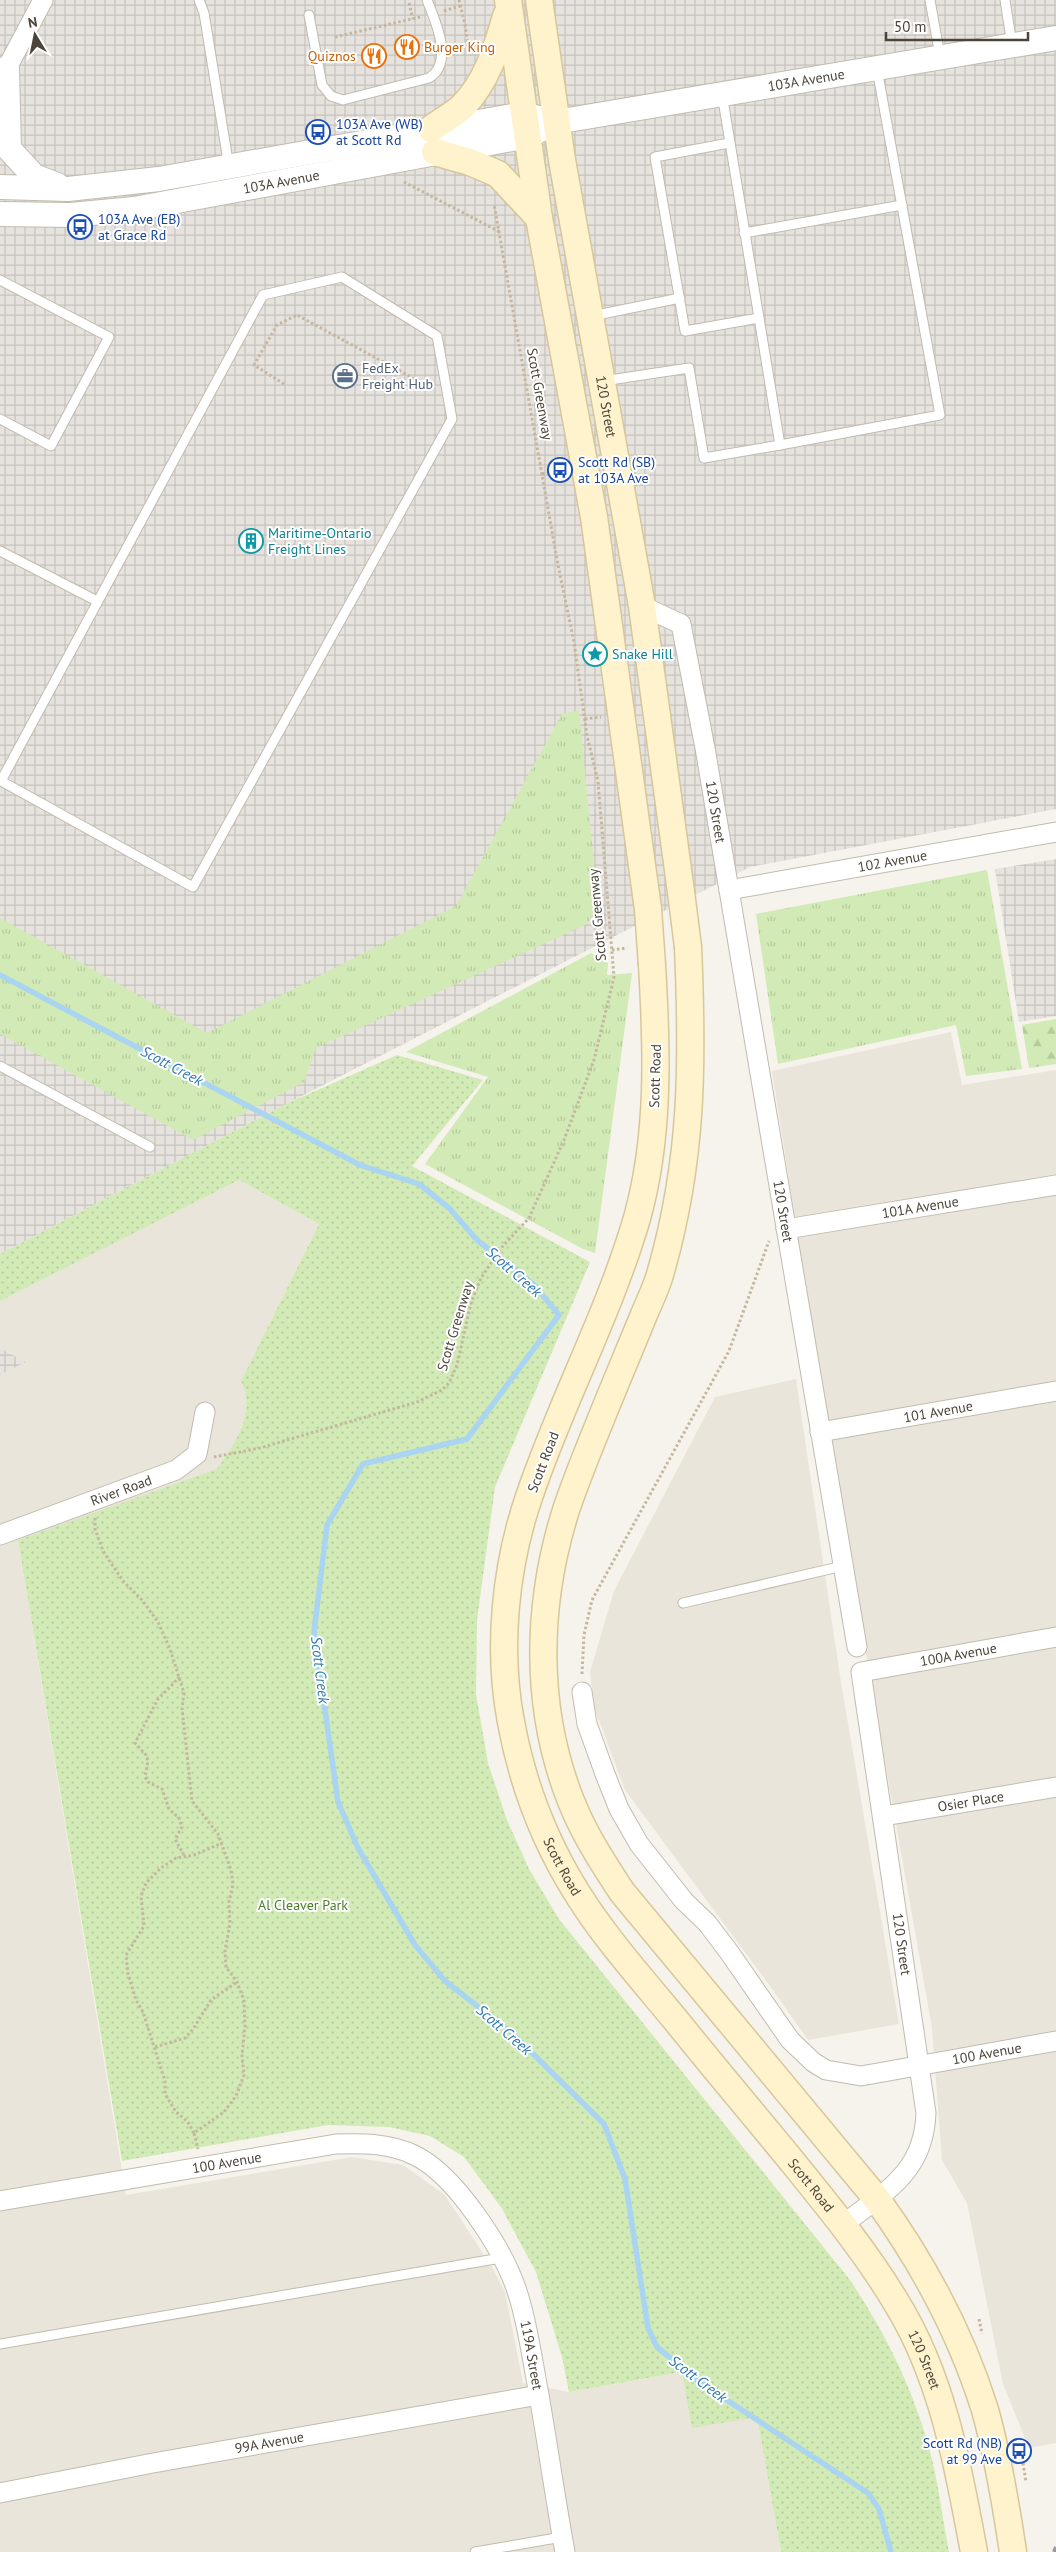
<svg xmlns="http://www.w3.org/2000/svg" width="1056" height="2552" font-family="'PT Sans',sans-serif">
<style>
.residential{fill:#eae5da}
.industrial{fill:url(#industrial-grid)}
.grass{fill:url(#grass-tufts)}
.forest{fill:url(#forest-firs)}
.park{fill:url(#park-dots)}
.lines{fill:none;stroke-linecap:round;stroke-linejoin:round}
.stream{stroke:#a9d4f2;stroke-width:5.5}
.service-casing{stroke:#c2bbae;stroke-width:11}
.minor-casing{stroke:#c2bbae;stroke-width:21}
.tertiary-casing{stroke:#c2bbae;stroke-width:26}
.secondary-casing{stroke:#d6c79b;stroke-width:29}
.path{stroke:#c4b79f;stroke-width:3;stroke-dasharray:2.5 2.5;stroke-linecap:butt}
.service{stroke:#fff;stroke-width:9}
.minor{stroke:#fff;stroke-width:19}
.tertiary{stroke:#fff;stroke-width:24}
.secondary{stroke:#fff3cd;stroke-width:26}
.rail{stroke:#9a9a9a;stroke-width:4;stroke-dasharray:6 6;stroke-linecap:butt}
.secondary-bridge-casing{stroke:#d6c79b;stroke-width:29;stroke-linecap:butt}
.secondary-bridge{stroke:#fff3cd;stroke-width:26}
.labels{text-anchor:middle;stroke-width:4;stroke-linejoin:round;paint-order:stroke}
.food-label{font-size:14px;fill:#c56008;stroke:#fff;text-anchor:start}
.street-label{font-size:14px;fill:#4b4439;stroke:#fff}
.transit-label{font-size:14px;fill:#164399;stroke:#fff;text-anchor:start}
.service-label{font-size:14px;fill:#4e5e75;stroke:#fff;text-anchor:start}
.culture-label{font-size:14px;fill:#0d838f;stroke:#fff;text-anchor:start}
.park-label{font-size:14px;fill:#4a7f2a;stroke:#fff}
.water-label{font-size:15px;font-style:italic;fill:#2e7ab2;stroke:#fff}
</style>
<defs>
<pattern id="industrial-grid" width="8" height="8" patternUnits="userSpaceOnUse" patternTransform="scale(1.25)"><rect width="8" height="8" fill="#e6e2dd"/><path d="M0 4h8M4 0v8" fill="none" stroke="#c7c3be"/></pattern>
<pattern id="grass-tufts" width="24" height="20" patternUnits="userSpaceOnUse" patternTransform="scale(1.25)"><rect width="24" height="20" fill="#d2eab5"/><path d="M3 7l-1-3M5 7V3M7 7l1-3M15 17l-1-3M17 17v-4M19 17l1-3" fill="none" stroke="#b6ca9c"/></pattern>
<pattern id="forest-firs" width="22" height="20" patternUnits="userSpaceOnUse" patternTransform="scale(1.25)"><rect width="22" height="20" fill="#d2eab5"/><path d="M5 1l3.5 6h-7zM16 11l3.5 6h-7z" fill="#b6ca9c"/></pattern>
<pattern id="park-dots" width="8" height="8" patternUnits="userSpaceOnUse" patternTransform="scale(1.25)"><rect width="8" height="8" fill="#d2eab5"/><path d="M2 2h.1M6 6h.1" fill="none" stroke="#b6ca9c" stroke-width="1.8" stroke-linecap="round"/></pattern>
</defs>
<rect width="100%" height="100%" fill="#f6f3ec"/>
<!-- residential -->
<g class="residential">
<polygon points="951,1032 962,1085 1056,1070 1056,2443 1029,2448 1003,2384 967,2203 942,2160 932,2028 843,1524 772,1071"/>
<polygon points="239,1180 319,1224 241,1381 248,1393 246,1414 236,1443 217,1470 18,1540 126,2195 352,2157 403,2165 445,2195 493,2269 505,2292 523,2383 569,2392 683,2372 757,2417 781,2552 0,2552 0,1375 26,1362 0,1348 0,1301"/>
<polygon points="796,1379 840,1676 899,2024 808,2040 770,1986 625,1790 594,1707 590,1672 614,1591 715,1397"/>
</g>
<!-- industrial -->
<g class="industrial">
<polygon points="0,0 1056,0 1056,809 750,867 290,1102 0,1254"/>
<polygon points="1056,859 1056,1016 1019,1022 995,869"/>
<polygon points="0,1348 26,1362 0,1375"/>
</g>
<!-- grass -->
<g class="grass">
<polygon points="579,710 598,906 587,924 316,1048 304,1082 193,1140 0,1034 0,918 207,1033 456,906 562,714"/>
<polygon points="987,870 1022,1069 966,1076 956,1025 778,1064 756,914"/>
<polygon points="591,953 608,963 607,975 632,973 595,1253 583,1249 425,1164 488,1077 406,1052"/>
</g>
<!-- forest -->
<polygon class="forest" points="1056,1019 1056,1064 1029,1068 1022,1025"/>
<!-- park -->
<path class="park" d="M397,1055L483,1080L412,1166L590,1262L495,1487L477,1620L476,1694L488,1763L507,1820L529,1869L559,1919L850,2280C884,2331 911,2384 928,2444C938,2479 942,2516 949,2552H781L757,2417L692,2428L682,2372L569,2392L562,2357L536,2272L501,2207L464,2157L430,2136L389,2127L328,2125L122,2161L18,1540L217,1469C235,1444 257,1411 241,1381L319,1224L239,1180L0,1301V1254L290,1102Z"/>
<g class="lines">
<!-- stream -->
<polyline class="stream" points="0,975 360,1165 419,1184 449,1208 477,1240 534,1285 559,1315 467,1439 363,1464 327,1525 314,1632 338,1802 358,1848 415,1945 445,1981 512,2033 604,2124 625,2179 648,2328 657,2347 701,2383 868,2493 879,2509 891,2552"/>
<defs>
<g id="service">
<polyline points="199,0 204,13 229,167"/>
<polyline points="930,0 940,56"/>
<polyline points="1005,0 1012,45"/>
<path d="M309,15L322,85L331,96L343,100L429,78C454,63 436,22 427,0"/>
<polyline points="729,143 655,157 685,331 759,318"/>
<polyline points="744,233 902,205"/>
<polygon points="342,277 437,336 452,419 193,887 1,781 263,295"/>
<polyline points="0,280 109,337 51,446 0,419"/>
<polyline points="592,316 680,298"/>
<polyline points="603,381 689,368 704,458 780,445 722,94"/>
<polyline points="780,445 940,415 877,69"/>
<polyline points="0,551 97,601"/>
<polyline points="0,1066 150,1147"/>
<polyline points="683,1603 843,1566"/>
<polyline points="0,2344 501,2258"/>
<polyline points="475,2552 562,2537"/>
</g>
<g id="minor">
<polyline points="0,81 43,0"/>
<path id="s1" d="M642,606L681,624L705,748L857,1647"/>
<path id="s2" d="M729,890L1056,832"/>
<path id="s3" d="M786,1229L1056,1185"/>
<path id="s4" d="M820,1432L1056,1391"/>
<path id="s5" d="M0,1535L176,1470L197,1454L205,1412"/>
<path id="s6" d="M582,1692L587,1724L605,1774L619,1809L639,1844L684,1901L707,1923L729,1952L790,2040L813,2062L826,2070L861,2076L1056,2041"/>
<path id="s7" d="M884,1816L1056,1787"/>
<path id="s8" d="M0,2201L336,2144C361,2143 390,2143 414,2155C455,2174 503,2249 517,2291C526,2318 530,2345 535,2373C546,2432 554,2492 565,2552"/>
<path id="s9" d="M844,2224C886,2191 924,2172 926,2113L861,1672L1056,1637"/>
<path id="s10" d="M0,2493L153,2463L539,2395"/>
</g>
<g id="tertiary">
<polyline points="7,68 9,149 34,176 57,185"/>
<polyline points="0,187 68,189 159,179 524,114 542,119"/>
<path id="s11" d="M0,214L71,215L134,209L528,136L556,122L1056,38"/>
</g>
<g id="secondary">
<polyline points="508,0 539,218 594,517 648,909"/>
<path id="s12" d="M539,0L562,160L642,606L681,892"/>
<path d="M431,129C441,121 454,115 463,106C487,81 497,48 506,16"/>
<polyline points="435,152 470,162 498,174 539,218"/>
<path d="M688,947C693,1062 693,1159 661,1271C657,1287 649,1302 643,1317C631,1346 619,1375 607,1404C593,1439 578,1474 566,1510C536,1605 534,1708 571,1801C584,1834 603,1863 622,1892L876,2198C923,2263 961,2333 985,2410C998,2456 1006,2505 1013,2552"/>
<path id="s13" d="M652,965C657,1049 660,1136 637,1218C609,1314 561,1402 529,1497C505,1567 497,1649 511,1722C522,1782 545,1842 577,1893C605,1938 641,1978 674,2018C711,2064 749,2109 786,2154C825,2202 864,2249 896,2302C943,2378 958,2466 974,2552"/>
</g>
</defs>
<!-- service casing -->
<use href="#service" class="service-casing"/>
<!-- minor casing -->
<use href="#minor" class="minor-casing"/>
<!-- tertiary casing -->
<use href="#tertiary" class="tertiary-casing"/>
<!-- secondary casing -->
<use href="#secondary" class="secondary-casing"/>
<!-- path -->
<g class="path">
<polyline points="459,0 465,24 469,53"/>
<polyline points="409,3 413,19"/>
<polyline points="444,11 460,6"/>
<polyline points="335,37 420,17"/>
<polyline points="404,182 500,232"/>
<polyline points="284,384 254,365 277,325 297,315 422,383"/>
<polyline points="542,474 560,470"/>
<polyline points="585,719 601,717"/>
<polyline points="612,950 627,948"/>
<polyline points="214,1457 260,1448 417,1402 442,1390 449,1383 457,1365 471,1303 481,1278 501,1248 529,1218 564,1140 594,1060 614,977 598,781 587,736 574,642 558,565 494,204"/>
<polyline points="95,1518 95,1529 103,1551 123,1581 142,1600 158,1622 170,1649 184,1693 182,1708 192,1801 218,1834 231,1870 233,1884 229,1902 230,1924 225,1951 226,1967 237,1982 244,2000 245,2027 242,2055 244,2075 236,2096 224,2112 194,2133 198,2149"/>
<polyline points="582,1674 584,1635 592,1600 729,1351 769,1241"/>
<polyline points="180,1677 158,1699 135,1743 146,1755 148,1761 145,1777 148,1782 162,1789 169,1809 179,1818 182,1827 175,1839 185,1857"/>
<polyline points="155,2047 185,2038 193,2029 211,2000 237,1982"/>
<polyline points="194,2133 188,2122 176,2112 165,2094 165,2081 143,2012 136,2000 128,1974 126,1955 144,1926 141,1896 146,1883 161,1868 176,1858 194,1855 222,1843"/>
<polyline points="979,2319 982,2334"/>
<polyline points="1023,2463 1026,2482"/>
</g>
<!-- service -->
<use href="#service" class="service"/>
<!-- minor -->
<use href="#minor" class="minor"/>
<!-- tertiary -->
<use href="#tertiary" class="tertiary"/>
<!-- secondary -->
<use href="#secondary" class="secondary"/>
<!-- rail -->
<polyline class="rail" points="1054,2552 1056,2547"/>
<defs>
<g id="secondary-bridge">
<polyline points="681,892 688,947"/>
<polyline points="648,909 652,965"/>
</g>
</defs>
<!-- secondary-bridge casing -->
<use href="#secondary-bridge" class="secondary-bridge-casing"/>
<!-- secondary-bridge -->
<use href="#secondary-bridge" class="secondary-bridge"/>
</g>
<!-- icons -->
<defs>
<symbol id="restaurant-ring" viewBox="-11 -11 22 22"><circle r="9.5" fill="#fff" stroke="#e8710a" stroke-width="1.5"/><path d="M-5-6h1v4h1v-4h1v4h1v-4h1v5L-1.5 .5V6h-2V.5L-5-1ZM5-6V6H3V1.5H1.5Q1.5-4 5-6Z" fill="#e8710a"/></symbol>
<symbol id="bus-ring" viewBox="-11 -11 22 22"><circle r="9.5" fill="#fff" stroke="#1a4fb4" stroke-width="1.5"/><path d="M-5-6H5V4H4V6H2V4H-2V6H-4V4H-5ZM-3.5-4V0h7V-4ZM-3.5 1.2v1.5H-2V1.2ZM2 1.2v1.5H3.5V1.2Z" fill="#1a4fb4"/></symbol>
<symbol id="office-ring" viewBox="-11 -11 22 22"><circle r="9.5" fill="#fff" stroke="#5c6f8a" stroke-width="1.5"/><path d="M-6-3h4V-5.5h4V-3h4V5H-6ZM-1-4.5V-3h2v-1.5ZM-6 0V1H6V0Z" fill="#5c6f8a"/></symbol>
<symbol id="building-ring" viewBox="-11 -11 22 22"><circle r="9.5" fill="#fff" stroke="#0f9aa8" stroke-width="1.5"/><path d="M-4-6H4V6H1V3H-1V6H-4ZM-2.5-4.3h1.7v1.8h-1.7ZM.8-4.3h1.7v1.8H.8ZM-2.5-1h1.7V.8h-1.7ZM.8-1h1.7V.8H.8Z" fill="#0f9aa8"/></symbol>
<symbol id="sight-ring" viewBox="-11 -11 22 22"><circle r="9.5" fill="#fff" stroke="#0f9aa8" stroke-width="1.5"/><path d="M0-6L1.8-2.2L6-1.7L2.9 1.2L3.7 5.4L0 3.3L-3.7 5.4L-2.9 1.2L-6-1.7L-1.8-2.2Z" fill="#0f9aa8"/></symbol>
</defs>
<g fill-rule="evenodd">
<use href="#restaurant-ring" x="393" y="33" width="28" height="28"/>
<use href="#restaurant-ring" x="360" y="42" width="28" height="28"/>
<use href="#bus-ring" x="304" y="118" width="28" height="28"/>
<use href="#bus-ring" x="66" y="213" width="28" height="28"/>
<use href="#office-ring" x="331" y="362" width="28" height="28"/>
<use href="#bus-ring" x="546" y="456" width="28" height="28"/>
<use href="#building-ring" x="237" y="527" width="28" height="28"/>
<use href="#sight-ring" x="581" y="640" width="28" height="28"/>
<use href="#bus-ring" x="1005" y="2437" width="28" height="28"/>
</g>
<g class="labels">
<!-- food labels -->
<g class="food-label">
<text x="424" y="52">Burger King</text>
<text x="356" y="61" text-anchor="end">Quiznos</text>
</g>
<!-- street labels -->
<g class="street-label">
<text dy="5" stroke="none"><textPath href="#s11" startOffset="820">103A Avenue</textPath></text>
<text dy="5" stroke="none"><textPath href="#s11" startOffset="284">103A Avenue</textPath></text>
<text transform="translate(540 394) rotate(80)" y="5">Scott Greenway</text>
<text dy="5" stroke="none"><textPath href="#s12" startOffset="412">120 Street</textPath></text>
<text dy="5" stroke="none"><textPath href="#s1" startOffset="234">120 Street</textPath></text>
<text dy="5" stroke="none"><textPath href="#s2" startOffset="166">102 Avenue</textPath></text>
<text transform="translate(597 915) rotate(-95)" y="5">Scott Greenway</text>
<text transform="translate(655 1076) rotate(-88)" y="5">Scott Road</text>
<text dy="5" stroke="none"><textPath href="#s3" startOffset="136">101A Avenue</textPath></text>
<text dy="5" stroke="none"><textPath href="#s1" startOffset="639">120 Street</textPath></text>
<text transform="translate(455 1326) rotate(-73)" y="5">Scott Greenway</text>
<text dy="5" stroke="none"><textPath href="#s4" startOffset="120">101 Avenue</textPath></text>
<text transform="translate(543 1462) rotate(-69)" y="5">Scott Road</text>
<text dy="5" stroke="none"><textPath href="#s5" startOffset="129">River Road</textPath></text>
<text dy="5" stroke="none"><textPath href="#s9" startOffset="689">100A Avenue</textPath></text>
<text dy="5" stroke="none"><textPath href="#s7" startOffset="88">Osier Place</textPath></text>
<text dy="5" stroke="none"><textPath href="#s13" startOffset="936">Scott Road</textPath></text>
<text transform="translate(902 1944) rotate(82)" y="5">120 Street</text>
<text dy="5" stroke="none"><textPath href="#s6" startOffset="622">100 Avenue</textPath></text>
<text dy="5" stroke="none"><textPath href="#s8" startOffset="230">100 Avenue</textPath></text>
<text dy="5" stroke="none"><textPath href="#s13" startOffset="1341">Scott Road</textPath></text>
<text dy="5" stroke="none"><textPath href="#s8" startOffset="660">119A Street</textPath></text>
<text dy="5" stroke="none"><textPath href="#s13" startOffset="1550">120 Street</textPath></text>
<text dy="5" stroke="none"><textPath href="#s10" startOffset="274">99A Avenue</textPath></text>
</g>
<!-- transit labels -->
<g class="transit-label">
<text x="336" y="129">103A Ave (WB)<tspan x="336" dy="16">at Scott Rd</tspan></text>
<text x="98" y="224">103A Ave (EB)<tspan x="98" dy="16">at Grace Rd</tspan></text>
<text x="578" y="467">Scott Rd (SB)<tspan x="578" dy="16">at 103A Ave</tspan></text>
<text x="1002" y="2448" text-anchor="end">Scott Rd (NB)<tspan x="1002" dy="16">at 99 Ave</tspan></text>
</g>
<!-- service labels -->
<g class="service-label">
<text x="362" y="373">FedEx<tspan x="362" dy="16">Freight Hub</tspan></text>
</g>
<!-- culture labels -->
<g class="culture-label">
<text x="268" y="538">Maritime-Ontario<tspan x="268" dy="16">Freight Lines</tspan></text>
<text x="612" y="659">Snake Hill</text>
</g>
<!-- park labels -->
<g class="park-label">
<text x="303" y="1910">Al Cleaver Park</text>
</g>
<!-- water labels -->
<g class="water-label">
<text transform="translate(172 1066) rotate(28)" y="5">Scott Creek</text>
<text transform="translate(514 1272) rotate(41)" y="5">Scott Creek</text>
<text transform="translate(320 1670) rotate(83)" y="5">Scott Creek</text>
<text transform="translate(504 2030) rotate(41)" y="5">Scott Creek</text>
<text transform="translate(698 2379) rotate(37)" y="5">Scott Creek</text>
</g>
</g>
<!-- north arrow -->
<g transform="translate(35 35) rotate(350)" stroke="#ffffff" stroke-width="4" paint-order="stroke">
<path d="M0-4L9 19L0 12L-9 19Z" fill="#4b4439"/>
<text y="-8" font-size="14" font-weight="bold" text-anchor="middle" fill="#4b4439">N</text>
</g>
<!-- scale -->
<path d="M886 32v8h142v-8" fill="none" stroke="#4b4439" stroke-width="2.5"/>
<text x="894" y="32" font-size="15" fill="#4b4439" stroke="#ffffff" stroke-width="4" paint-order="stroke">50 m</text>
</svg>
